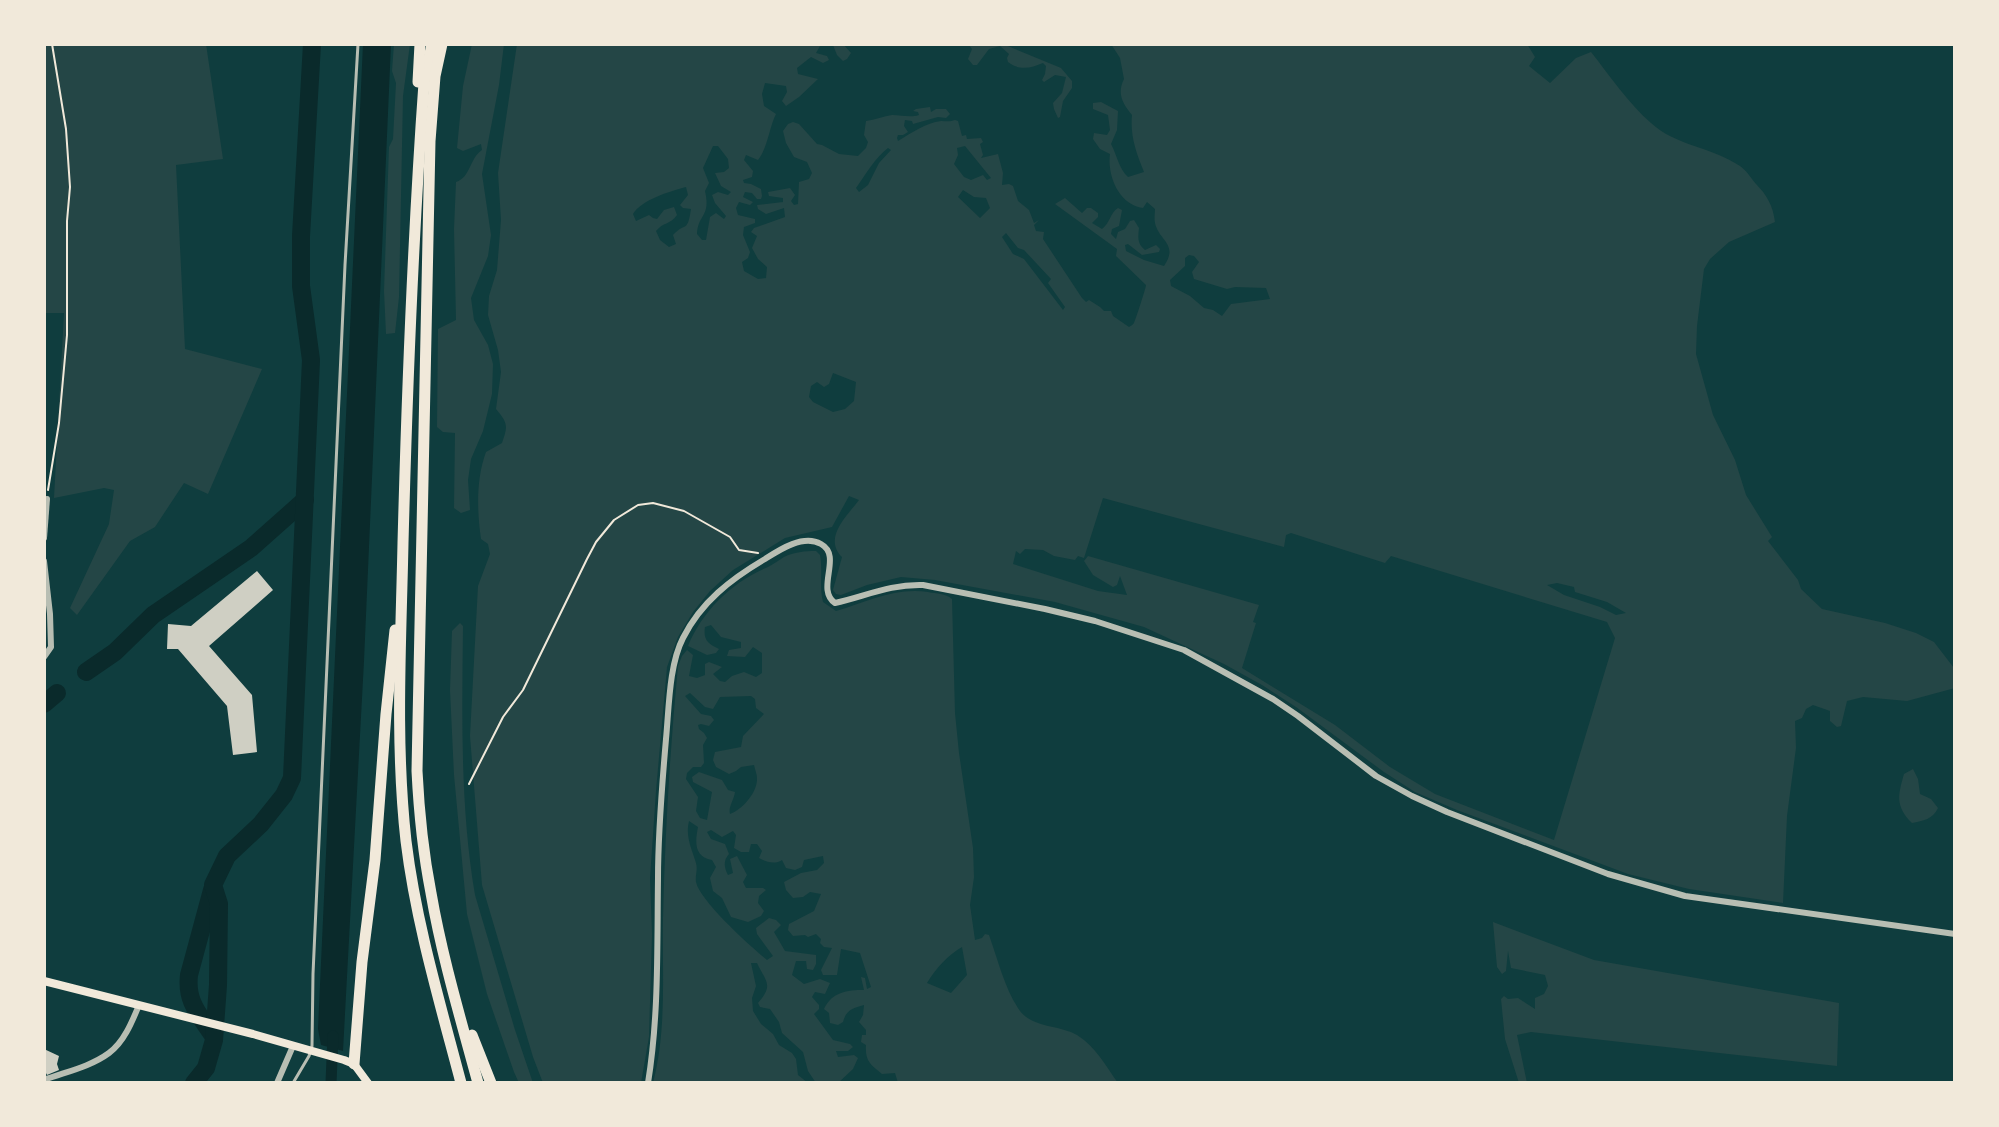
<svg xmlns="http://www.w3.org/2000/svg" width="1999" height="1127" font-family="Mulish,sans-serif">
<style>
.green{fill:#244646;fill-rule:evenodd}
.water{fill:#0a2a2b}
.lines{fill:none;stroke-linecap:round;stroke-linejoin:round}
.canal{stroke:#0a2a2b;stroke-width:11}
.river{stroke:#0a2a2b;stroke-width:18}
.building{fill:#cfcfc3}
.path{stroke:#f1e9da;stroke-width:2}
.service{stroke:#b8beb3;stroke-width:3}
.minor{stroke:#b8beb3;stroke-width:6}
.secondary{stroke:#f1e9da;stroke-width:8}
.motorway{stroke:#f1e9da;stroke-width:11}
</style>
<rect width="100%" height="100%" fill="#0f3d3e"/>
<!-- green -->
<g class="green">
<polygon points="44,44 206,44 223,159 176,165 185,349 262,369 208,494 184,483 155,527 130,541 77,615 70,608 109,524 114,490 104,488 54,498 64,313 44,313"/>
<polygon points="394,44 410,44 403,96 399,297 395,333 386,334 384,291 389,147 393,139 396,83 392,71"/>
<path d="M472,44H504L499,85L482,174L491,235L488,256L471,298L474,320L488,345L493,364L492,394L483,431L471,459L468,480L470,510L461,513L454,508L455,433L443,432L437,427L438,329L456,320L454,229L456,182C471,177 469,159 482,150L481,144L463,151L457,148L463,86Z"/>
<path d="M517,44H843L851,53L847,59L843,61L837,55L833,45L820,46L816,53L827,56L829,60L823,63L811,57L797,68L798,74L818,79L799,97L786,106L782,101L787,92L786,86L765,83L762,94L764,106L776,114C769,128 768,147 758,160L746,155L744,160L753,171L752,177L743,180L744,183L751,184L761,189L762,196L761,199H757L752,193L745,192L743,197L753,202L750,205L739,202L736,208L738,215L755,219V223L744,227L743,235L750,252L748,258L742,262L744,271L758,279L766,278L767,267L758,259L752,248L757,236L751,232L754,228L785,217L784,208L766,214L758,209L757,205L783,202V198L769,196L768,192L790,188L795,195L791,201L794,205L798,204L799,182L809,179L812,173L807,162L794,157L786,143L783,131L788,124L793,122L799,124L817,144L822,145L839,154L858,156L866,148L868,142L864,135L866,121C875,120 884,116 892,115C902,115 910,118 919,115L918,112L913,111L916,109L930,107L931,112L936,109H946L950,114L946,118L938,117L913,124L912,121L905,120L904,126L908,132L903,135H898L897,138L898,141C911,133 926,123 941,121C946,121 950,122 955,120L958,121L962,136L966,135L967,139L981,138L983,142L980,144L983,155L981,158L998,154L1003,173L1002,185L1009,184L1013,186L1018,201L1029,210L1034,223L1039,220L1034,225L1036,231L1044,232L1043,239L1082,298L1086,302L1089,300L1100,307L1104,311H1111L1113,316L1129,327C1130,326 1133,325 1134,323C1135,321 1146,288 1146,285L1116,256L1117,249L1055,204L1065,198L1082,213L1087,208H1091L1098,213V217L1092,223L1102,229C1110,223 1110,213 1118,208L1122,210L1119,226L1112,229L1111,234L1116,239L1118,232L1125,229L1130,221L1134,220L1139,228C1138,237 1137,244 1145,250L1156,245L1160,249L1159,252L1142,255L1128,244L1125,245L1126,251L1144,260L1164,266C1179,244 1159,241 1155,223C1154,218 1155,213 1155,209L1147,202L1143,208C1119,205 1107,176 1110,154L1100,149L1093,139L1094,133L1107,135L1110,130L1108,115L1093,109V103L1101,102L1118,111L1117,130L1111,144C1117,155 1119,169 1128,177L1144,172C1136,152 1130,136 1132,115C1122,103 1117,93 1124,79L1120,58L1111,44H1527L1535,57L1529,66L1550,83L1576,58L1591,52C1610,76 1628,103 1651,123C1676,146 1712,147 1740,166C1746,170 1751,178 1756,184C1767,195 1773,206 1775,222L1729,242L1710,259L1704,269L1697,326L1696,354L1713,415L1735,460L1746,495L1772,537L1768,541L1798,580L1801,589L1822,609L1885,623L1916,633L1934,642L1954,668L1955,688L1907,701L1863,697L1847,701L1841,726L1837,727L1830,721V711L1813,705L1806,709L1802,718L1795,721L1796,748L1787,816L1783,903L1689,889L1628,874L1457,810L1415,792L1384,772L1296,707L1262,685L1224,664L1144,627L1055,602L935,580L901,577L867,585L841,595L836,594L833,590L842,557C823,538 846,517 859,500L849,496L832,527L785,538L733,570L710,591L693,612L678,637L667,667L656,791L650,878L652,934L649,1037L641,1083H543L533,1057L482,885L470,736L478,586L490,554L488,544L481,539C477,511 476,479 486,452L502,443C508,426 508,423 496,409L501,372L498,350L488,315L489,296L497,270L501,220L498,173ZM713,146H718L728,159L729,168L724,172L715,173L721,186L731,192L728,195L718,192L712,195L715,203L726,216L724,219L716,213L710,217L706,240H702L697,234C698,214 711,217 705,191L709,183L703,168ZM965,146L991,178L987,180L983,175L971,180L964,177L954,164L958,155L957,148ZM888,148L891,150L879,163L868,185L859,192L856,188C866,174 875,158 888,148ZM686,187L688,195L680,205L683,208L691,209C687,234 686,221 673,235L676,244L669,247L660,240L656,231C663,222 670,225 677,215L674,207L664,210L657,219L653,218L649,215L636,221L633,214C641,200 671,191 686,187ZM963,190L974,197L986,198L990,208L980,218L958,197ZM1006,233L1018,248L1024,250L1051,279L1048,283L1065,307L1063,310L1024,259L1013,254L1002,237ZM1189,255L1194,256L1199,262L1192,272L1194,279L1227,289L1235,287L1266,288L1270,299L1231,304L1222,316L1213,310L1204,308L1190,296L1171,286L1170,280L1185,266V258ZM833,373L856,382L854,401L845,409L833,412L813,402L809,397L811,386L817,382L824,387L829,384ZM1103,498L1284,547L1286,535L1291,533L1385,563L1391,556L1607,622L1615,638L1554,840L1435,794L1390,767L1335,725L1242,668L1256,623L1253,622L1259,605L1088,556L1084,561L1093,575L1113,587L1117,585L1120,576L1127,595L1098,591L1013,564L1016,551L1020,554L1025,549L1043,550L1054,556L1075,560L1078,556L1084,558ZM1557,583L1574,587L1575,592L1607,602L1626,613L1616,615L1600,607L1564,595L1547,585Z"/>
<path d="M968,44H1003L1061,68L1072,81V88L1063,101L1060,117L1058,118L1054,109L1053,103L1062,93L1066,77L1055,75L1044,82L1042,80L1045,74L1046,66L1043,63C1031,68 1020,71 1008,62L1007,58L1009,54L1000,46L989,49L977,65H973L968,59L972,49Z"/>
<path d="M816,551L820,555C823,571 819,586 823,602L836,611C867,602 895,587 928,592C937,594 945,593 952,599L955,713L959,753L973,848L974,877L970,905L975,940L982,938L985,934L989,935C998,960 1005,990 1020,1011C1033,1028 1060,1025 1077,1035C1096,1047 1105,1065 1118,1083H898L895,1073L882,1074C870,1064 865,1061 866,1045L861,1042L862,1035H866V1030L859,1022L863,1015L864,1005C853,1008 846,1010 843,1022L838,1025L830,1023L829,1013L824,1009C832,992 847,990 864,990L861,977L865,978L867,989L871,987L860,953L841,949L837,975H823L821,970L832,948L824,947L820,943L821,939L816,934L808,937L805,935L793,936L788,930L789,924L814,911L821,894L810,892L803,897L793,898L786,890L784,882L801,873L817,870L824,863L823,856L804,860L802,867L795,870L786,868L782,860C775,865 766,862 759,858L762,851L757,844H751L749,852H741L734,848L736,835L733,831L722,837L711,830L707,832L711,839L725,844L729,854C723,861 724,867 728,875L733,873L730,859L737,856L747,875L743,882L746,888H763L766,890L759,896L758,903L764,911L761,916L748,922L731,917L722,898L713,891L710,878L716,867L712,860C694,857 695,842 698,827L689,821C685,836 692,850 696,863C698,870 695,875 696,882C700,901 750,946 767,960L773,956L757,934L756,928L769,918L776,920L781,925L774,932L785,951L816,955V964L813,970L807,969L806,961H796L792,975L804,984L820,979L830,983L825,994L815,992L812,997L819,1005V1009L814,1014L833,1040L850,1044L853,1047L848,1051H836L838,1057L854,1055L858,1058L853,1069L838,1083H816L808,1071L803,1052L782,1033L779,1022L770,1009L760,1007L758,1003C774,985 766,982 757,963H751L756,986L752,998L753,1011L761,1024L773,1034L779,1045L792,1053L796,1059L798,1075L808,1083H653C667,1029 662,973 663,918C665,833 670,750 678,666L682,656L687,650L693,655L689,676L697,678L705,675V664L709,662L722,667L713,674L720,681L725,682L732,676L744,672L756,677L762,673V653L753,647L745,657L727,656L729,650L741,648V642L721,637L711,625L705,627C703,640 708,644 719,649L716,653L707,655L688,646C702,611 733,581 768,567C774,564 779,560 784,557C794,552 805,551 816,551ZM690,693L705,707L713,709L720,697L751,696L755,699L756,708L764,714L743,736L741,747L715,752L713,760L716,767L729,774L736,771L741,767L754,765C755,770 757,774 757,778C758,792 742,810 730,814C728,807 734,800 735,792L728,790L722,780L699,772L692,777L693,782L712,792L707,820L700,818L696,811L698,797L686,779L687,773L693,767H701L704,763L703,745L707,738L704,733L699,729L698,725L701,724L709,726L714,720L711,716L701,714L685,696ZM962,947L967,975L951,993L927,983C936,968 948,955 962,947Z"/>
<path d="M460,623L463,626C462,715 460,807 475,895L515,1030L533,1083H519L514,1072L487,994L467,914L454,775L450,690L452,631Z"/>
<path d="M1913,769L1918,779L1920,794L1931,799L1938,808C1933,819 1923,821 1912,823C1895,806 1898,795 1904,774Z"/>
<polygon points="1493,922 1594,960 1839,1003 1837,1066 1531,1032 1517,1035 1527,1083 1519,1083 1505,1039 1501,999 1504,996 1508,999 1518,998 1535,1009 1535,998 1544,994 1548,986 1545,975 1511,968 1508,951 1506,971 1502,974 1497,967"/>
</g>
<!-- water -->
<polygon class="water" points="363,44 391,44 364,661 343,1051 321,1045 318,1029"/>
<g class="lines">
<!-- canal -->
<polyline class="canal" points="331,1083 333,1036"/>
<!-- river -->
<g class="river">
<polyline points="86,672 115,652 153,615 251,548 305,500"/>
<polyline points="44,704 57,693"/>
<path d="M212,890L189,975C186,1001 198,1013 212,1034"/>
<polyline points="194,1083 206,1068 214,1040 218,985 219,904 213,885 227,856 261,824 284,795 292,778 311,360 301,286 301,236 312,44"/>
</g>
</g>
<!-- building -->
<g class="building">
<polygon points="257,571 273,590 209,646 252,695 257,752 233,755 227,706 178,649 167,649 168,624 191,626"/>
<polygon points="44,1049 59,1056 57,1064 59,1070 47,1075 44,1069"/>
</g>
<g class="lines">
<!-- path -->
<g class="path">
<polyline points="48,490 59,423 67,335 67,221 70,187 66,129 52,44"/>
<polyline points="469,784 503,717 523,690 587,559 596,542 614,520 638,505 653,503 684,511 730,537 739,550 758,553"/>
</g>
<!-- service -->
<polyline class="service" points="293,1083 309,1056 312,1046 313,974 345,265 358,44"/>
<!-- minor -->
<g class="minor">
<polyline points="44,538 47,499"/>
<polyline points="44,561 50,614 51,647 44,657"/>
<path d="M44,1080C65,1072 90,1067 109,1053C124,1042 132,1022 139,1005"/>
<polyline points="277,1083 293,1046"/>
<path d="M648,1083C659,1015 657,947 658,878C658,832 662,785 666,739C669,708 669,665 683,638C701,602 731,579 765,559C779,550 803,534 821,544C843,556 815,589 835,603C866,596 890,584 923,585L1045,609L1095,621L1184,650L1273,699L1298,716L1376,776L1412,796L1447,812L1608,874L1685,896L1955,934"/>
</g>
<!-- secondary -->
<polyline class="secondary" points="44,981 253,1034 344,1060 354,1064 368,1083"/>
<!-- motorway -->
<g class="motorway">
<path d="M432,44L424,83C413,236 407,390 403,543C401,642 395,742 406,841C416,923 440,1003 461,1083"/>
<path d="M442,44L435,76L430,141L417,771C419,812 423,852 431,893C442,957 461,1020 478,1083"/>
<polyline points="418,82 420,44"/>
<polyline points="472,1035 491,1083"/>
<polyline points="354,1064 362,962 375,860 386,714 395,630"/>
</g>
</g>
<!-- border -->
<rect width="1999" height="1127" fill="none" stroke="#f1e9da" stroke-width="92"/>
</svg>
